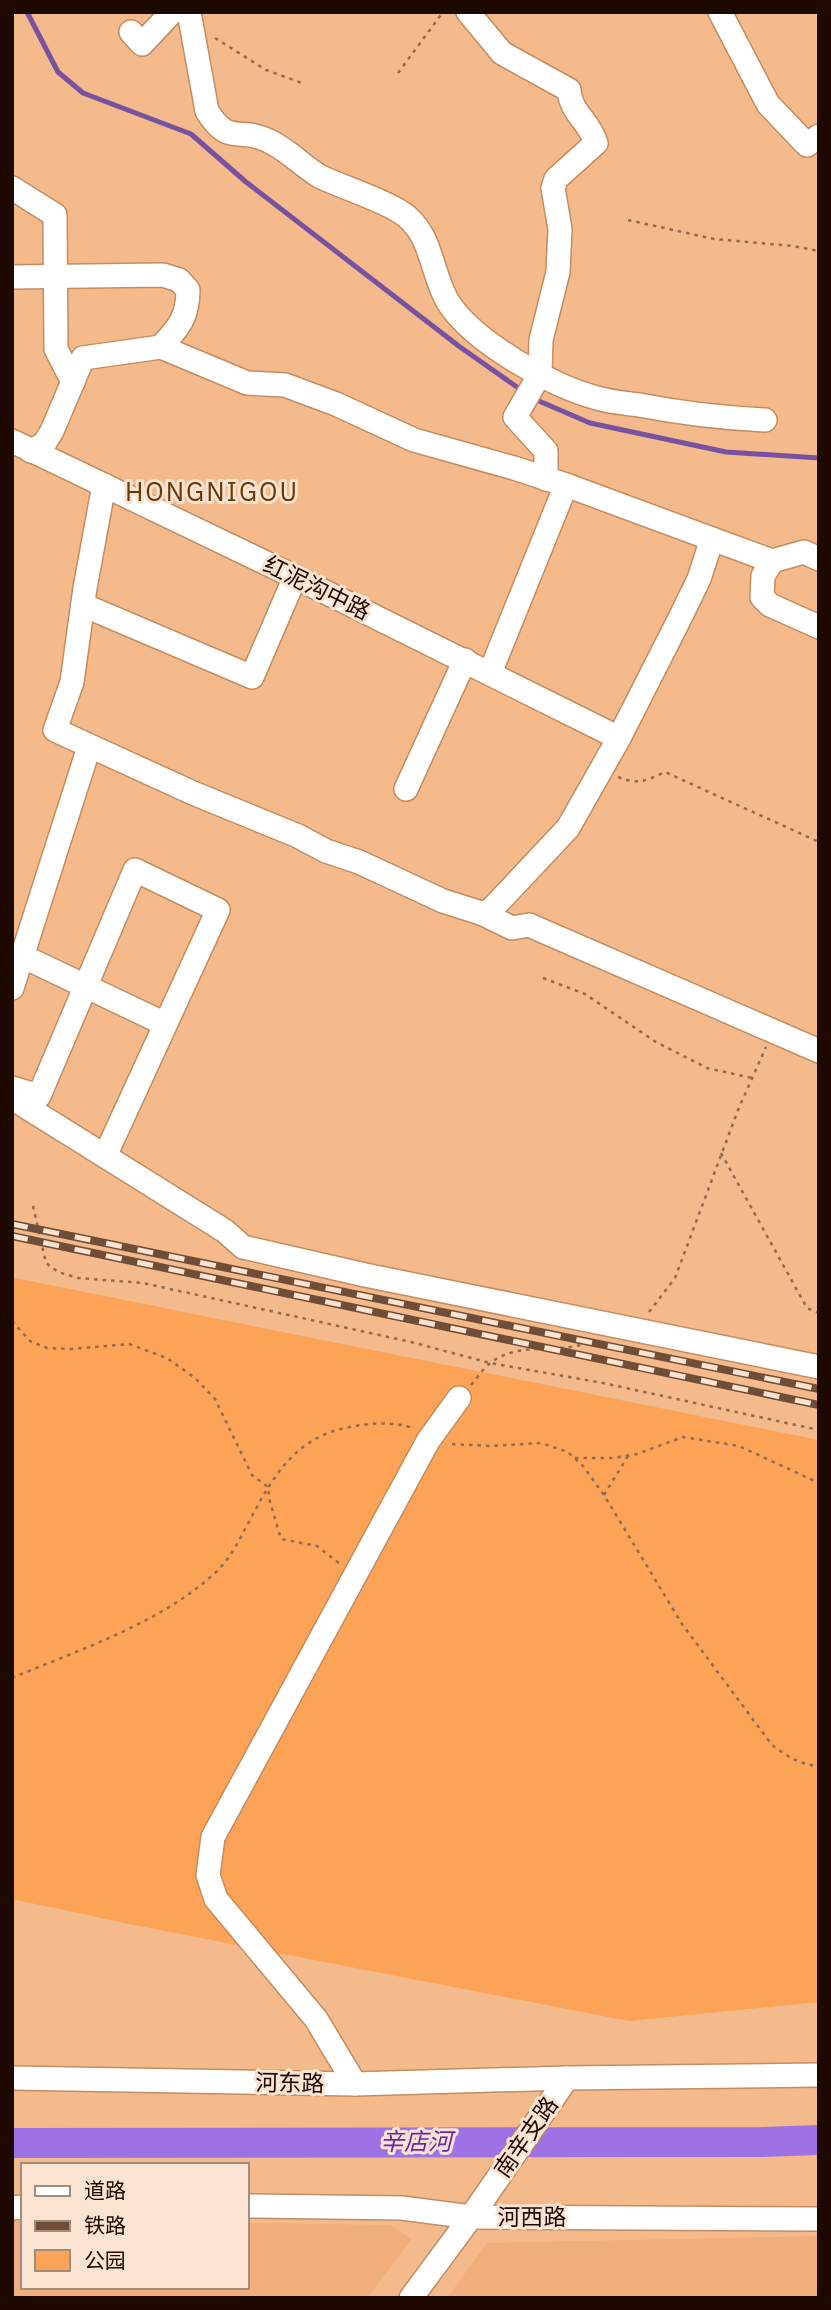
<svg xmlns="http://www.w3.org/2000/svg" width="831" height="2310" font-family="'IBM Plex Sans','Noto Sans SC',sans-serif">
<style>
.built{fill:#efae7b}
.green{fill:#fca357}
.lines{fill:none;stroke-linecap:round;stroke-linejoin:round}
.stream{stroke:#7752a0;stroke-width:5}
.river{stroke:#9e72e4;stroke-width:30}
.minor-casing{stroke:#c48c5f;stroke-width:26}
.path{stroke:#946b4d;stroke-width:2.5;stroke-dasharray:3.5 5;stroke-linecap:butt}
.minor{stroke:#fff;stroke-width:23}
.rail-casing{stroke:#704d36;stroke-width:8}
.rail{stroke:#fbe3d1;stroke-width:5;stroke-dasharray:16;stroke-linecap:butt}
.labels{text-anchor:middle;stroke-width:6;stroke-linejoin:round;paint-order:stroke}
.street-label{font-size:23px;fill:#1d0900;stroke:#fbe3d1}
.water-label{font-size:24px;font-style:italic;fill:#6727af;stroke:#fbe3d1}
.quarter-label{font-size:26px;letter-spacing:2px;fill:#6a3905;stroke:#fbe3d1}
</style>
<rect width="100%" height="100%" fill="#f4ba8b"/>
<!-- built -->
<g class="built">
<polygon points="12,2221 23,2221 23,2287 247,2287 247,2223 390,2225 412,2239 367,2298 12,2298"/>
<polygon points="819,2236 819,2298 447,2298 487,2243"/>
</g>
<!-- green -->
<polygon class="green" points="15,1278 819,1440 819,2002 629,2021 129,1924 12,1899 12,1284"/>
<g class="lines">
<!-- stream -->
<g class="stream">
<polyline points="27,12 58,72 83,93 191,134 246,182 460,347 524,392"/>
<polyline points="532,398 590,423 726,452 819,458"/>
</g>
<!-- river -->
<polyline class="river" points="12,2143 761,2142 819,2140"/>
<defs>
<g id="minor">
<path d="M189,12L207,111C229,147 240,126 269,141C290,151 303,167 321,177C347,189 375,197 399,211C433,231 430,272 448,302C473,342 552,386 597,398C610,402 625,403 639,405C681,413 722,418 765,420"/>
<path d="M468,12L502,53L569,90C571,114 589,120 596,143L556,179L553,188L560,229L558,272L541,340L540,374L515,417L546,451V479"/>
<polyline points="720,12 768,104 807,145 819,136"/>
<polyline points="131,32 142,44 172,12"/>
<polyline points="12,188 55,215 56,349 73,382"/>
<path d="M12,277L163,275L179,280L188,290C188,317 179,327 161,347"/>
<polyline points="12,441 295,577 619,738"/>
<polyline points="31,451 44,444 52,431 83,358 161,347 247,383 285,385 336,404 414,440 514,468 566,485 490,673"/>
<polyline points="104,485 85,588 72,682 55,730 193,793 298,836 326,851 359,862 443,901 481,913 490,911 568,828 619,738 680,618 699,579 712,539 566,485"/>
<polyline points="712,539 772,561 804,552 819,559"/>
<polyline points="772,561 763,576 762,597 770,605 819,627"/>
<polyline points="83,605 252,677 295,577"/>
<polyline points="406,789 465,660"/>
<polyline points="481,913 512,928 529,925 819,1051"/>
<polyline points="22,956 165,1024"/>
<polyline points="12,988 89,747"/>
<polyline points="12,1088 39,1096 135,870 218,910 105,1156"/>
<polyline points="12,1098 225,1231 243,1247 365,1275 819,1367"/>
<polyline points="12,2078 355,2084 567,2078"/>
<polyline points="355,2084 316,2019 216,1899 208,1875 213,1837 428,1441 459,1398"/>
<polyline points="247,2206 402,2208 471,2217 819,2219"/>
<polyline points="12,2208 23,2207"/>
<polyline points="411,2298 471,2217 567,2078 819,2075"/>
</g>
</defs>
<!-- minor casing -->
<use href="#minor" class="minor-casing"/>
<!-- path -->
<g class="path">
<polyline points="215,38 266,70 302,83"/>
<polyline points="398,73 443,12"/>
<polyline points="628,220 714,239 793,246 819,251"/>
<path d="M618,777C639,785 645,781 665,772L819,842"/>
<polyline points="543,978 585,994 656,1042 707,1068 752,1078"/>
<polyline points="721,1153 807,1308 819,1313"/>
<polyline points="33,1206 46,1263 58,1272 78,1278 143,1283 411,1342 490,1363 603,1383 819,1430"/>
<polyline points="649,1312 675,1278 738,1110 766,1047"/>
<polyline points="12,1321 30,1341 47,1348 71,1349 129,1344 167,1358 195,1378 215,1399 252,1475 268,1487 270,1502 281,1539 317,1546 340,1564"/>
<path d="M471,1385C477,1378 482,1370 489,1364C518,1340 558,1355 590,1342"/>
<path d="M452,1444L490,1446L541,1443L568,1452L583,1466L604,1495L682,1624L772,1745C787,1756 800,1765 819,1766"/>
<polyline points="575,1458 613,1458 637,1454 683,1437 739,1446 819,1483"/>
<polyline points="604,1495 628,1456"/>
<path d="M12,1678C81,1649 159,1624 215,1573C228,1561 237,1545 245,1529C270,1483 290,1440 345,1428C368,1423 391,1421 413,1428"/>
</g>
<!-- minor -->
<use href="#minor" class="minor"/>
<defs>
<g id="rail">
<polyline points="12,1224 819,1389"/>
<polyline points="12,1236 819,1405"/>
</g>
</defs>
<!-- rail casing -->
<use href="#rail" class="rail-casing"/>
<!-- rail -->
<use href="#rail" class="rail"/>
</g>
<g class="labels">
<!-- street labels -->
<g class="street-label">
<text transform="translate(317 588) rotate(26)" y="8">红泥沟中路</text>
<text transform="translate(290 2083) rotate(1)" y="8">河东路</text>
<text transform="translate(526 2137) rotate(-55)" y="8">南辛支路</text>
<text x="532" y="2225">河西路</text>
</g>
<!-- water labels -->
<g class="water-label">
<text x="416" y="2150">辛店河</text>
</g>
<!-- quarter labels -->
<g class="quarter-label">
<text x="212" y="501">HONGNIGOU</text>
</g>
</g>
<!-- border -->
<rect width="831" height="2310" fill="none" stroke="#1d0900" stroke-width="28"/>
<!-- legend -->
<rect x="21" y="2163" width="228" height="126" fill="#fbe3d1" stroke="#a28c7d" stroke-width="2"/>
<rect x="35" y="2186" width="35" height="10" fill="#ffffff" stroke="#a28c7d" stroke-width="2"/>
<text x="84" y="2198" font-size="21" fill="#1d0900">道路</text>
<rect x="35" y="2221" width="35" height="10" fill="#704d36" stroke="#a28c7d" stroke-width="2"/>
<text x="84" y="2233" font-size="21" fill="#1d0900">铁路</text>
<rect x="35" y="2250" width="35" height="21" fill="#fca357" stroke="#a28c7d" stroke-width="2"/>
<text x="84" y="2268" font-size="21" fill="#1d0900">公园</text>
</svg>
